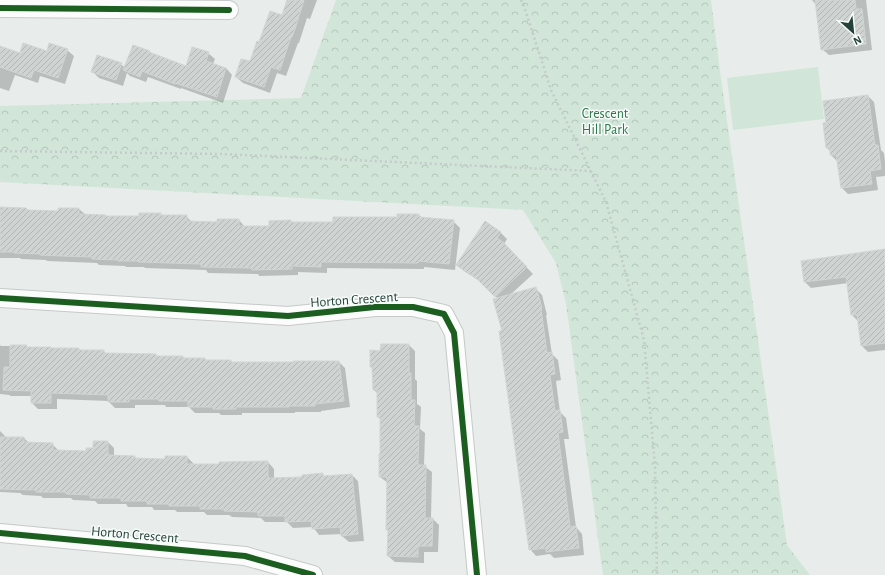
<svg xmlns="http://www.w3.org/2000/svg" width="885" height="575" font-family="'Alegreya Sans',sans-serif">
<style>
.grass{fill:#d1e6d8}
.park{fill:url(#park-crowns)}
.shadow{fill:#0003}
.building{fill:url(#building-hatch);stroke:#d1d6d4}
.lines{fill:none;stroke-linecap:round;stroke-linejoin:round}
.minor-casing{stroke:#c5cac8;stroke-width:20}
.path{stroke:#c3ccca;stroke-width:2.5;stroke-dasharray:2 3;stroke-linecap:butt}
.minor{stroke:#fcfcfc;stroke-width:18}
.cycleway-casing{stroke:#f7fbf9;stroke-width:8}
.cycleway{stroke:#1b5e20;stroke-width:6}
.labels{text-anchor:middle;stroke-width:3;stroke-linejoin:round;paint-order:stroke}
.park-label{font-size:14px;fill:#2d7a4b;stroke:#f7fbf9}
.street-label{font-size:14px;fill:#24423a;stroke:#f7fbf9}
</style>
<defs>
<pattern id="park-crowns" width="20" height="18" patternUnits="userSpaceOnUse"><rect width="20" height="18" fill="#d1e6d8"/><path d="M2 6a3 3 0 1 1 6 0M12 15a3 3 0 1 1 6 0" fill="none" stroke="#b3c6ba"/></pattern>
<pattern id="building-hatch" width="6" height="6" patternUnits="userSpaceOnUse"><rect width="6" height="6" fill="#cfd4d2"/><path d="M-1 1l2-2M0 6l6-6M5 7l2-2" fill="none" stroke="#b2b7b5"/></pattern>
</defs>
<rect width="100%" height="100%" fill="#e8edeb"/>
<!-- grass -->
<polygon class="grass" points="818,67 824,119 733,130 727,78"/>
<!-- park -->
<polygon class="park" points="336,0 711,0 720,71 787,545 810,575 603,575 566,304 556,263 523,210 0,182 0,106 301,98"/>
<!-- shadow -->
<g class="shadow">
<polygon points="288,0 317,0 310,19 307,18 299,43 298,43 286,76 277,73 270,93 243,83 236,77 250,63 260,43 282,16"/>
<polygon points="812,0 866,0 872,50 829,55 822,49 816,5"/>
<polygon points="0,47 20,54 48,52 67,50 74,56 65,84 40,76 38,83 15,75 9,91 0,88"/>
<polygon points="149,52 151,54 187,68 208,53 215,59 213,64 226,68 232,75 223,103 181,88 181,89 148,77 146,82 130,76 127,73 123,86 99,78 92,71 121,64 125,68"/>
<polygon points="868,96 874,102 881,150 884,153 885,162 885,176 876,177 878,190 848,194 842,188 838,162 831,155 831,152 827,148 827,123"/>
<polygon points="0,208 28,211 59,212 79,209 86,215 107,217 186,216 193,223 218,223 239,220 245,227 270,227 291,221 292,223 334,223 398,218 419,215 422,218 453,221 460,228 455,270 424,267 424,269 327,268 327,273 298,272 298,275 259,276 258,274 208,273 206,270 145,268 144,267 126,267 125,266 99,265 97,263 47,261 46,260 21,259 20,258 0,258"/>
<polygon points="485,223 501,233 507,239 504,244 533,274 510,295 535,288 542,295 547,315 546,315 552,354 558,360 561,380 556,381 560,412 566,418 569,439 564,439 576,527 582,534 584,555 554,558 550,554 536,556 530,549 503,331 498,299 484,284 464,271 457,265"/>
<polygon points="885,251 885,350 868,352 862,346 858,321 852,315 848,283 811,288 805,282"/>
<polygon points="0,345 1,346 26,346 28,348 80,351 104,351 106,354 156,355 157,357 182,357 184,359 205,359 206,361 231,361 233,363 339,362 345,368 350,407 321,411 321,412 295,412 295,413 242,413 242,415 221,415 219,413 195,413 189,407 166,407 165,405 135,405 135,408 115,408 108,401 57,399 57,409 38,409 32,403 32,396 11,396 9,395 0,394"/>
<polygon points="382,345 409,345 415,351 415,379 417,381 417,404 421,407 420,429 425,433 424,466 432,472 431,519 433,519 439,525 438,552 424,552 424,563 395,562 388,556 389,531 387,529 388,483 380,477 381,420 378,417 378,394 374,390 373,370 371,367 381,352"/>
<polygon points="0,431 5,436 5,438 24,438 30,444 52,444 59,451 87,452 108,442 114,448 114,456 134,457 137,459 166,460 187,457 193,463 193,465 268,462 274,469 274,479 303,478 322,474 325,477 352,475 358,481 364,541 349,542 342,536 342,534 319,535 313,527 293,528 287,522 265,522 261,518 232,517 229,515 207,515 204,512 177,512 175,510 154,510 152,507 128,507 126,504 98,504 95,501 73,500 71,498 43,498 41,496 23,495 20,493 0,492"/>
</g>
<!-- building -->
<g class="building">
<polygon points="287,0 304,0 295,29 292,37 291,37 280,70 271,67 264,87 235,77 241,59 250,61 257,41 259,42 270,11 282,15"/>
<polygon points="815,0 855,0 856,9 862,9 866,44 821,50"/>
<polygon points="23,43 47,51 49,43 68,49 58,78 34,70 31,78 0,67 0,46 20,53"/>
<polygon points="133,45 150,51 149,52 186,66 192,47 209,52 206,61 226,68 217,97 175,83 175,84 142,71 140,77 123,70"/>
<polygon points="97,55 122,63 116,80 91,72"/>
<polygon points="868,95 875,145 878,145 881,169 870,171 872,184 841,188 836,155 830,155 830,148 826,148 823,123 826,123 823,101"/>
<polygon points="0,207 26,208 28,210 58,211 58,208 79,208 79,214 106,215 106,216 139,216 139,213 161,213 161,215 187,215 187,221 217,222 217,219 239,219 239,226 269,226 269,221 291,220 291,222 333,222 333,217 397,217 397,214 419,214 419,217 454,220 449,264 418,261 418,263 321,262 321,267 292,266 292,269 252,270 252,268 201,267 201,264 138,262 138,261 118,261 118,260 92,259 92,257 62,256 40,255 40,254 14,253 14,252 0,252"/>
<polygon points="485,221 501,232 497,238 504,243 527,267 495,297 477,279 456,265"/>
<polygon points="885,249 885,343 861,346 857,315 851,315 846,277 804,282 801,261"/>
<polygon points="536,287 542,308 541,309 547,353 552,352 555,374 550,375 555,411 560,410 563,432 558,433 570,527 576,526 579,548 546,552 546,548 529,550 499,331 502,331 493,299"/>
<polygon points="381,344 409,344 409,373 411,373 411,400 415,400 414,426 419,426 418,465 426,465 425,518 433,518 432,546 418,546 418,557 387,556 388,530 386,530 387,477 379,477 379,454 380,454 380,417 377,417 377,390 373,390 372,367 370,367 370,350 380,351"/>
<polygon points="10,345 27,345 26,347 51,347 51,348 79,348 79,350 104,350 104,353 156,354 156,356 183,356 183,358 205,358 205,360 231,360 231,362 293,362 293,361 339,361 344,401 315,404 315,406 289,406 289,407 236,407 236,409 213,409 213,407 188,407 188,401 159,401 159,399 129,399 129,402 108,402 108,395 51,393 51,403 31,403 31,391 3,390 4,367 10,367"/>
<polygon points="0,437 24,437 24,442 53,443 53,450 86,451 86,448 93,448 93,441 108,441 108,455 135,456 135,458 165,459 165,456 187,456 187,464 219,464 219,462 268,461 268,478 302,477 302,475 323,473 323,476 352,474 358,534 341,536 340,527 312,529 311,521 285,522 285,516 258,516 258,512 224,511 224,509 200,509 200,506 169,506 169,504 147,504 147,501 121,501 121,498 90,498 90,495 66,494 66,492 36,492 36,490 0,489"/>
</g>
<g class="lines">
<defs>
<g id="minor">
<polyline points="0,8 229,10"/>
<polyline points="0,298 288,316 375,307 413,307 444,314 454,333 477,575"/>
<polyline points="0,533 245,556 313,575"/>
</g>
</defs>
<!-- minor casing -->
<use href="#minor" class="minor-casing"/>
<!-- path -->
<g class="path">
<polyline points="521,0 524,6 551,90 606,202 644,340 655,467 657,575"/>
<polyline points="0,151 222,154 591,171"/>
</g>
<!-- minor -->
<use href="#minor" class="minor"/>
<defs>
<g id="cycleway">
<polyline points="0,8 229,10"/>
<polyline points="0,298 288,316 375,307 413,307 444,314 454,333 477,575"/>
<polyline points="0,533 245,556 313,575"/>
</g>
</defs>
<!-- cycleway casing -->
<use href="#cycleway" class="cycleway-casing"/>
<!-- cycleway -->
<use href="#cycleway" class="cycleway"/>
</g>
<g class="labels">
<!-- park labels -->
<g class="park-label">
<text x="605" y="118">Crescent<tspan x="605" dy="16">Hill Park</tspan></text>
</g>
<!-- street labels -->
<g class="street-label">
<text transform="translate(354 299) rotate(-4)" y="5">Horton Crescent</text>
<text transform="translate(135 534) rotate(5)" y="5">Horton Crescent</text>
</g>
</g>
<!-- north arrow -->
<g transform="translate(853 32) rotate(153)" stroke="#f7fbf9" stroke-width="3" paint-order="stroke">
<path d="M0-3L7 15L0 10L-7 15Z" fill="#24423a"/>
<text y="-6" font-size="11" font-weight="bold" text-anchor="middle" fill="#24423a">N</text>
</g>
</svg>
